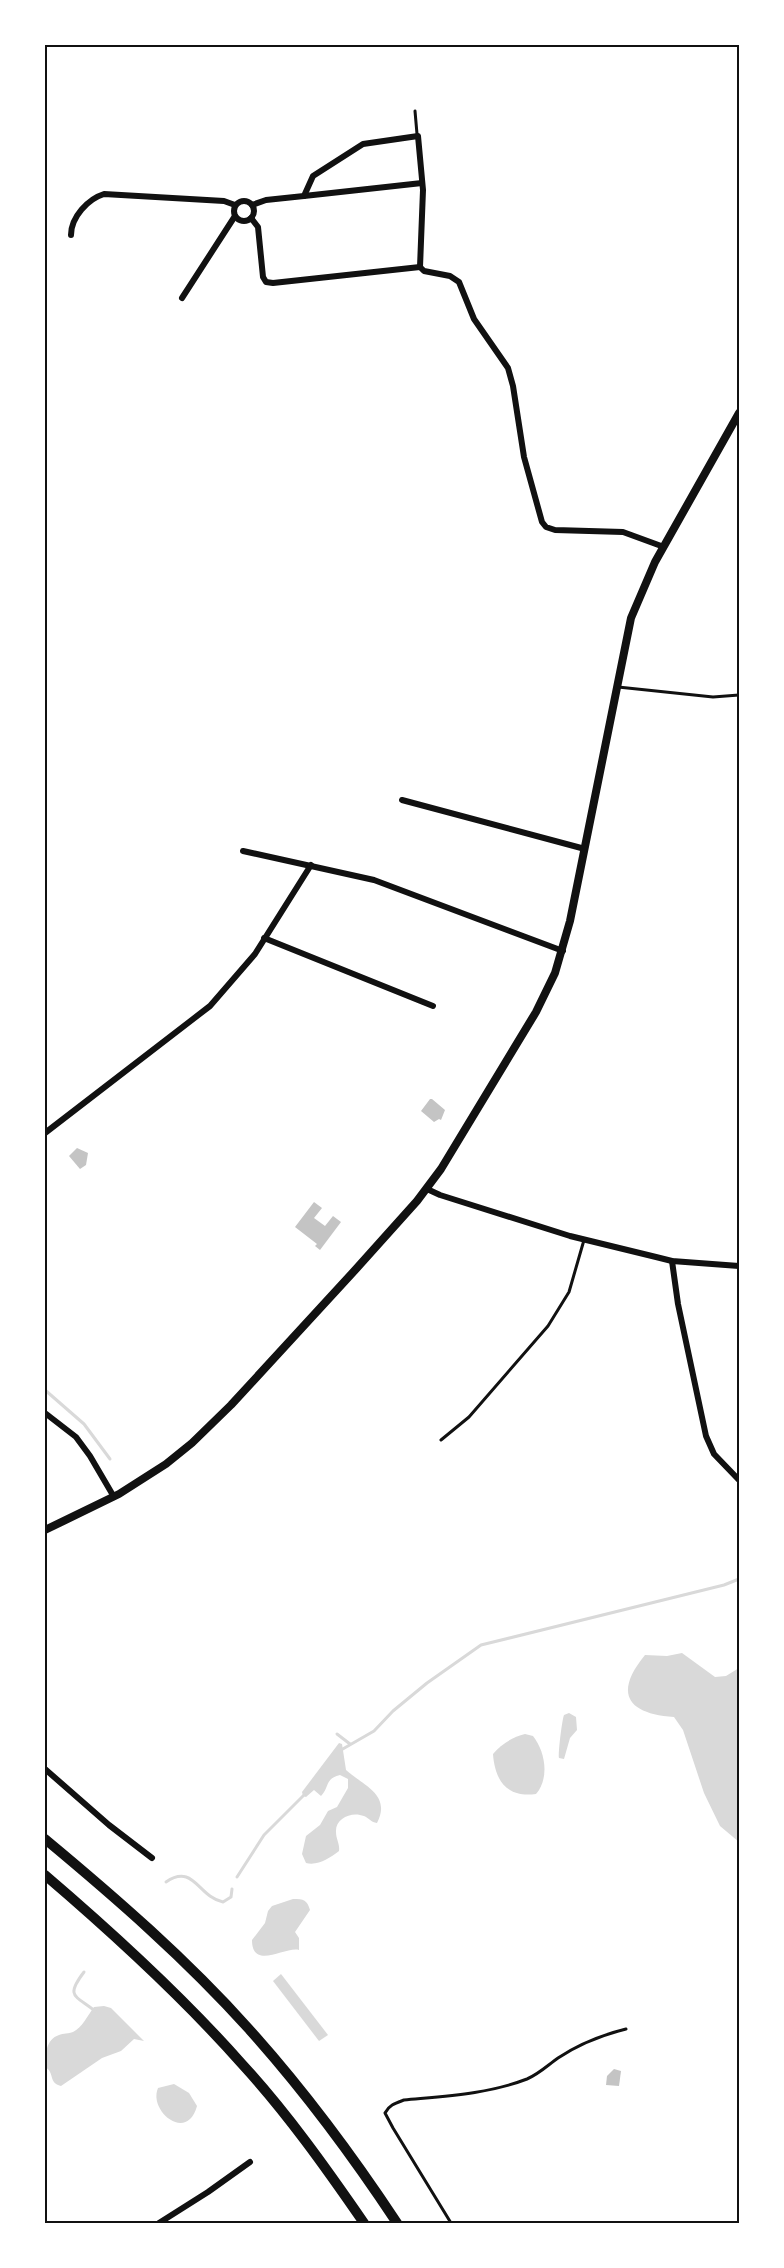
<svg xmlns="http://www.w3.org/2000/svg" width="784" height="2268" font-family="'Public Sans',sans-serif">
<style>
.water{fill:#d9d9d9}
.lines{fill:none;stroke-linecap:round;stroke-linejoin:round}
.stream{stroke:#d9d9d9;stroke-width:3}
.building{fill:#c4c4c4}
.service{stroke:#111;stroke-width:3}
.minor{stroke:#111;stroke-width:6}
.tertiary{stroke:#111;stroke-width:8}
.motorway{stroke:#111;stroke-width:10}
.neatline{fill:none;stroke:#111;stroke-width:2}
</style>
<rect width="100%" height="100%" fill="#fff"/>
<!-- water -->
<g class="water">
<path d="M682,1653L715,1677L726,1676L739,1668V1842L720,1826L704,1793L683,1730L674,1717C628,1714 613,1694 645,1655L667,1656Z"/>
<path d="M569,1713L576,1717L577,1730L570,1738L564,1759L559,1758C558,1753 562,1720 564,1715Z"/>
<path d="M525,1734L533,1736C545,1751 550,1778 536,1794C507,1798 495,1781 493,1754C501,1744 513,1737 525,1734Z"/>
<path d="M339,1743L342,1744L346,1770C362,1785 392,1794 377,1823C371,1822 370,1819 364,1816C352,1811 335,1818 336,1832C336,1839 340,1844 339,1851C330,1858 318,1866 306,1863L302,1854L306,1836L320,1825L328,1811L337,1807L348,1788V1779L340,1775C324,1779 330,1787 321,1796L314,1790L306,1797L303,1796L302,1792Z"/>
<path d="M293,1899C304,1899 307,1900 310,1910L295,1932L299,1938V1950C286,1946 252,1971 252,1940L265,1923L268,1911L272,1906Z"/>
<polygon points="281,1974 328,2035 319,2041 273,1981"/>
<path d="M104,2006L111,2008L144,2041L134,2039L121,2051L102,2058L61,2086C48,2083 55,2072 45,2067C45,2055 46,2039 59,2035C63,2033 69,2034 73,2032C82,2028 88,2015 94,2007Z"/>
<path d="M174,2084L189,2093L197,2106C187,2143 148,2111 158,2088Z"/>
</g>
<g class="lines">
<!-- stream -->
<g class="stream">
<polyline points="45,1390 84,1424 110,1459"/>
<polyline points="337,1734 350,1744"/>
<polyline points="341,1750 374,1731 393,1711 427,1683 481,1645 724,1585 739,1579"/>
<polyline points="237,1877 264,1835 304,1795"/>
<path d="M166,1882C194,1863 198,1897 223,1902L231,1897L232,1889"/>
<path d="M84,1972C65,1997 75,1995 95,2011"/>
</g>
</g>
<!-- building -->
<g class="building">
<polygon points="430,1099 432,1099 445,1110 441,1120 439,1119 434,1122 421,1111"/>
<polygon points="77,1148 88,1153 86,1165 80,1169 69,1156"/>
<polygon points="314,1202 322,1208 314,1218 325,1226 333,1216 341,1222 320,1250 315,1246 317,1244 295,1227"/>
<polygon points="614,2069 621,2071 619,2086 606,2085 607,2076"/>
</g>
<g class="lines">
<!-- service -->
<g class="service">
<polyline points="415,111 417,134"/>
<polyline points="618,687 713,697 739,695"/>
<polyline points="441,1440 469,1417 548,1326 569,1292 584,1240"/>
<path d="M451,2223L393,2128L385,2113C389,2105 396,2103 404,2100C446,2096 488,2094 527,2079C539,2074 548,2065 558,2058C579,2044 602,2035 626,2029"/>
</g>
<!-- minor -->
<g class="minor">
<polyline points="304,196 422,183"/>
<circle cx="244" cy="211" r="10"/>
<polyline points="252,205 266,200 304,196 313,176 363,144 418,136 423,190 420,267 424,271 450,276 459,282 474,319 508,368 513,386 524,457 542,522 546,527 555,530 623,532 664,547"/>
<polyline points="251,218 258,227 263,277 266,282 273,283 420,267"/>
<path d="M71,235C71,217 88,199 104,194L224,201L235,205"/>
<polyline points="182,298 235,216"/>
<polyline points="402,800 585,849"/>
<polyline points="243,851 374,880 563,951"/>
<polyline points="264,938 433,1006"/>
<polyline points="45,1133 210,1006 255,954 311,865"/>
<polyline points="427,1189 440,1195 570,1236 656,1257 672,1261 739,1266"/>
<polyline points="672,1261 678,1304 706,1436 714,1454 739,1480"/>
<polyline points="45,1413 76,1437 90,1456 114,1497"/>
<polyline points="45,1769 109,1825 152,1858"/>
<polyline points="159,2223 208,2192 250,2162"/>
</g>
<!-- tertiary -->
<polyline class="tertiary" points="45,1530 119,1494 166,1464 192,1443 231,1405 356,1269 417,1201 441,1169 536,1012 555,973 570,921 631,618 655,562 739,413"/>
<!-- motorway -->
<g class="motorway">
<path d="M45,1839C116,1898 186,1959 248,2028C303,2089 352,2155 397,2223"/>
<path d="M45,1875C114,1934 182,1996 242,2064C287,2113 326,2168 364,2223"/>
</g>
</g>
<!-- border -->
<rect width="784" height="2268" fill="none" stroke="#ffffff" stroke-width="93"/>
<rect x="46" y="46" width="692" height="2176" class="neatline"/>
</svg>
